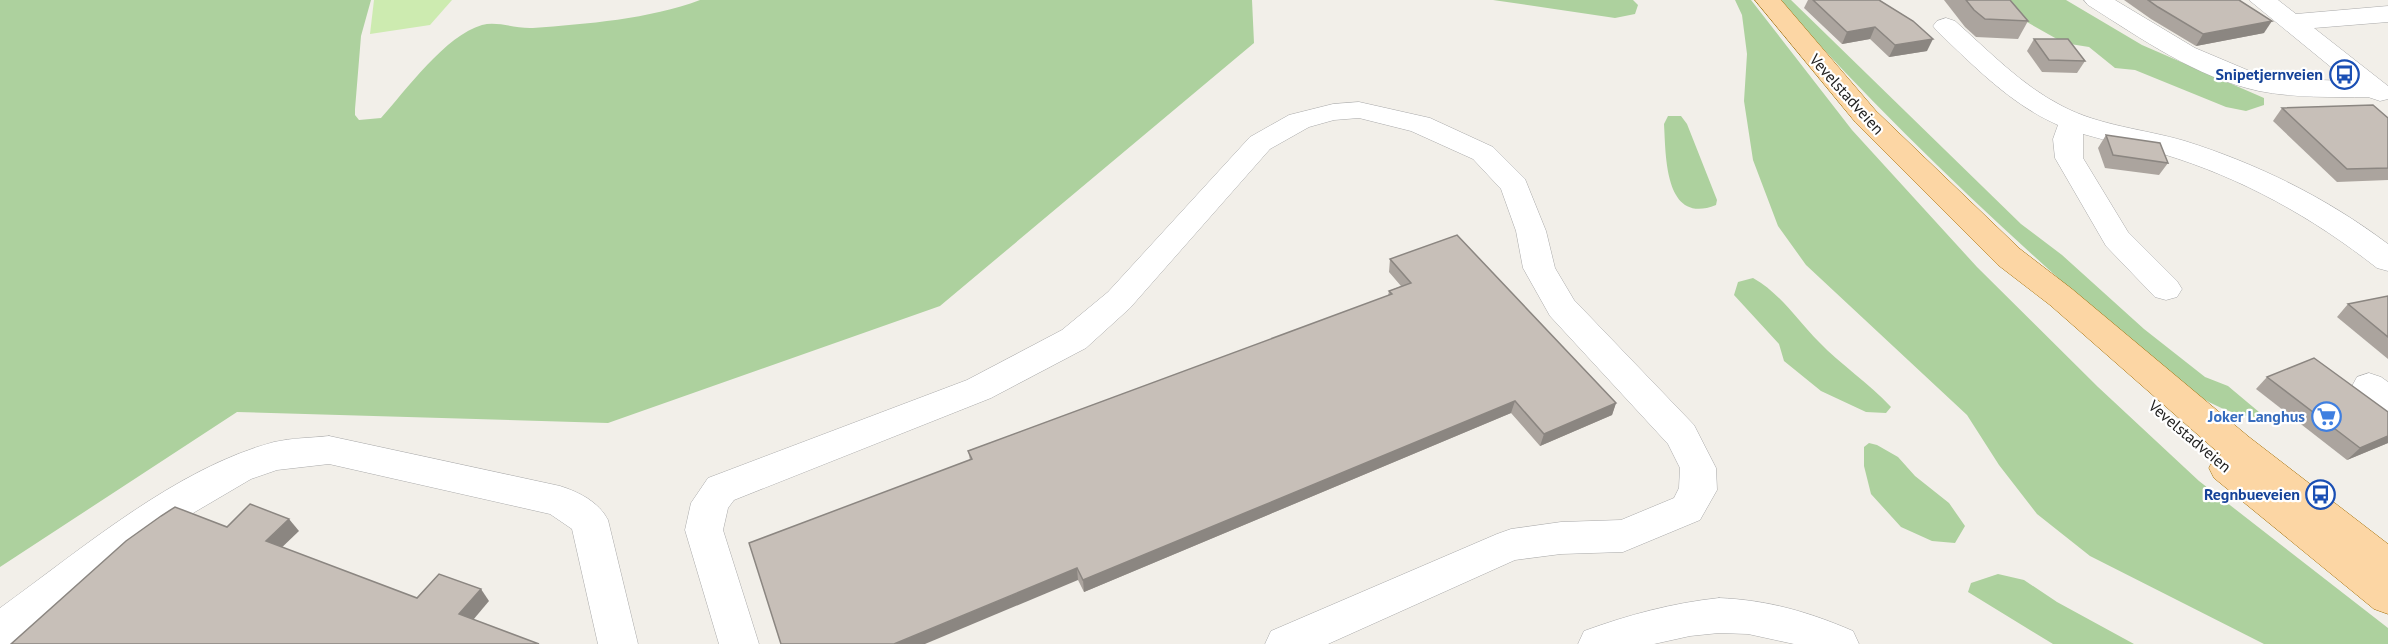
<svg xmlns="http://www.w3.org/2000/svg" width="2388" height="644" font-family="'PT Sans',sans-serif">
<style>
.grass{fill:#cdebb0}
.forest{fill:#add19e}
.lines{fill:none;stroke-linecap:round;stroke-linejoin:round}
.minor-casing{stroke:#a9a9a9;stroke-width:1}
.major-casing{stroke:#a06b00;stroke-width:1}
.minor{fill:#fff;fill-rule:evenodd}
.major{fill:#fcd6a4;fill-rule:evenodd}
.wall{fill:#aba49e}
.shaded-wall{fill:#8b8681}
.building{fill:#c7bfb8;stroke:#8b8681;stroke-width:1.5}
.labels{text-anchor:middle;stroke-width:4.5;stroke-linejoin:round;paint-order:stroke}
.transit-label{font-size:16px;font-weight:bold;fill:#164399;stroke:#fff;text-anchor:end}
.street-label{font-size:16px;fill:#222;stroke:#fff}
.shop-label{font-size:16px;font-weight:bold;fill:#366cbe;stroke:#fff;text-anchor:end}
</style>
<rect width="100%" height="100%" fill="#f2efe9"/>
<!-- grass -->
<polygon class="grass" points="374,0 452,0 430,25 370,34"/>
<!-- forest -->
<g class="forest">
<path d="M0,0H371L361,36L355,109V115L359,120L381,118C406,90 446,35 482,25C498,21 516,29 533,28C586,24 650,19 700,0H1252L1254,43L940,306L608,423L237,412L0,567Z"/>
<polygon points="1493,0 1633,0 1638,5 1635,14 1615,18"/>
<polygon points="1735,0 1751,0 1852,130 1977,267 2098,387 2199,481 2388,628 2388,644 2264,644 2090,556 2037,514 1999,465 1967,415 1806,265 1778,226 1753,160 1744,101 1747,54 1742,15"/>
<path d="M1782,0H1791L2021,224L2062,255L2144,329L2205,377L2228,386L2259,412L2256,417C2197,413 2128,340 2085,302C1979,208 1878,111 1783,5Z"/>
<polygon points="1995,0 2066,0 2142,45 2264,98 2264,105 2246,111 2226,107 2135,70 2115,68 2089,47 2064,43 2011,13"/>
<path d="M1668,116H1681L1687,124L1717,200L1716,205C1664,226 1666,155 1664,124Z"/>
<path d="M1753,278C1780,293 1797,320 1819,342C1841,365 1869,383 1891,407L1886,413L1866,412L1821,391L1784,361L1779,344L1734,295L1738,282Z"/>
<polygon points="1869,443 1877,445 1898,457 1915,476 1949,503 1965,526 1955,543 1932,541 1901,527 1871,494 1864,466 1864,447"/>
<polygon points="1998,574 2024,580 2057,602 2134,644 2053,644 1968,592 1971,583"/>
</g>
<g class="lines">
<defs>
<g id="minor">
<path d="M2084,0H2115L2195,48L2252,72L2291,79L2348,81L2249,0H2278L2296,14L2388,6V22L2314,28L2388,86V99L2380,101L2368,97C2332,97 2295,98 2259,91C2195,77 2142,39 2088,5Z"/>
<path d="M1946,18L1955,21C1989,51 2021,85 2062,106C2100,126 2144,129 2185,141C2258,164 2327,198 2388,244V271L2377,268C2312,217 2242,178 2163,154C2137,146 2109,142 2083,134V158L2128,232L2177,281L2182,289L2177,297L2166,300L2155,297L2106,246L2055,158L2053,139L2058,125C2010,104 1974,66 1937,31L1933,26L1937,21Z"/>
<polygon points="1359,102 1430,118 1493,147 1525,179 1546,231 1555,268 1574,300 1694,425 1716,468 1717,490 1700,520 1623,552 1561,554 1515,560 1328,644 1265,644 1271,631 1497,534 1511,529 1561,522 1621,520 1674,498 1679,488 1680,468 1668,444 1550,316 1523,268 1516,231 1501,189 1473,159 1411,131 1359,118 1334,120 1309,127 1270,149 1130,308 1086,348 991,398 734,500 728,508 723,530 759,644 719,644 685,530 691,503 708,478 967,380 1062,330 1108,292 1250,137 1289,115 1333,104"/>
<path d="M2369,373L2381,377L2388,382V414C2372,409 2360,400 2352,386L2357,377Z"/>
<path d="M329,436L560,486C579,492 599,502 608,520L638,644H598L572,529L550,514L329,464L277,470L251,479L171,526L14,644H0V608C82,549 176,468 274,442C291,438 311,438 329,436Z"/>
<path d="M1719,598C1768,600 1809,612 1853,631L1859,644H1794L1748,634L1719,633L1690,636L1654,644H1578L1584,631C1628,615 1672,603 1719,598Z"/>
</g>
<polygon id="major" points="1755,0 1781,0 1876,111 2020,249 2072,289 2249,437 2388,544 2388,614 2374,609 2214,478 2209,468 2214,458 2221,455 2050,305 1998,265 1856,123"/>
</defs>
<!-- minor casing -->
<use href="#minor" class="minor-casing"/>
<!-- major casing -->
<use href="#major" class="major-casing"/>
<!-- minor -->
<use href="#minor" class="minor"/>
<!-- major -->
<use href="#major" class="major"/>
</g>
<!-- wall -->
<g class="wall">
<polygon points="1808,0 1879,0 1927,51 1889,57 1870,39 1842,44 1804,8"/>
<polygon points="1944,0 2010,0 2028,21 2018,39 1976,37 1965,27"/>
<polygon points="2124,0 2239,0 2264,33 2196,46 2151,19"/>
<polygon points="2034,39 2085,61 2077,73 2042,72 2027,51"/>
<polygon points="2282,108 2388,118 2388,180 2337,182 2273,121"/>
<polygon points="2106,135 2168,163 2159,175 2105,168 2098,148"/>
<polygon points="1390,259 1616,403 1612,415 1540,446 1511,413 1084,592 1078,580 970,460 968,451 1388,296 1389,291 1401,286 1389,272"/>
<polygon points="2388,296 2388,359 2337,317 2348,304"/>
<polygon points="2267,377 2388,443 2347,460 2256,389"/>
</g>
<!-- shaded-wall -->
<g class="shaded-wall">
<polygon points="2272,21 2264,33 2196,46 2203,34"/>
<polygon points="1875,27 1870,39 1842,44 1847,32"/>
<polygon points="1933,39 1927,51 1889,57 1895,45"/>
<polygon points="1515,401 1511,413 1084,592 1083,580"/>
<polygon points="1616,403 1612,415 1540,446 1544,434"/>
<polygon points="2388,436 2388,443 2347,460 2360,448"/>
<polygon points="289,519 299,531 276,553 266,541"/>
<polygon points="1077,568 1078,580 925,644 894,644"/>
<polygon points="481,589 489,601 468,626 459,614"/>
</g>
<!-- building -->
<g class="building">
<polygon points="1813,0 1879,0 1913,21 1933,39 1895,45 1875,27 1847,32"/>
<polygon points="1966,0 2010,0 2028,21 1985,19 1974,10"/>
<polygon points="2148,0 2239,0 2272,21 2203,34 2158,7"/>
<polygon points="2034,39 2068,39 2085,61 2049,60"/>
<polygon points="2373,105 2388,118 2388,168 2347,169 2282,108"/>
<polygon points="2106,135 2160,143 2168,163 2113,155"/>
<polygon points="1457,235 1616,403 1544,434 1515,401 1083,580 1077,568 894,644 781,644 749,543 972,459 968,451 1392,294 1389,291 1411,283 1390,259"/>
<polygon points="2388,296 2388,337 2348,304"/>
<polygon points="2314,358 2388,412 2388,436 2360,448 2267,377"/>
<polygon points="250,504 289,519 266,541 417,598 439,574 481,589 459,614 539,644 11,644 126,541 161,516 175,507 227,527"/>
</g>
<!-- icons -->
<defs>
<symbol id="bus-ring" viewBox="-11 -11 22 22"><circle r="9.5" fill="#fff" stroke="#1a4fb4" stroke-width="1.5"/><path d="M-5-6H5V4H4V6H2V4H-2V6H-4V4H-5ZM-3.5-4V0h7V-4ZM-3.5 1.2v1.5H-2V1.2ZM2 1.2v1.5H3.5V1.2Z" fill="#1a4fb4"/></symbol>
<symbol id="supermarket-ring" viewBox="-11 -11 22 22"><circle r="9.5" fill="#fff" stroke="#3f7fe0" stroke-width="1.5"/><path d="M-6-5.5h2.5l.6 2H6L4.5 2H-2.5L-4.4-4H-6ZM-1.5 3.2a1.3 1.3 0 1 0 .1 0ZM3 3.2a1.3 1.3 0 1 0 .1 0Z" fill="#3f7fe0"/></symbol>
</defs>
<g fill-rule="evenodd">
<use href="#bus-ring" x="2328" y="58" width="33" height="33"/>
<use href="#supermarket-ring" x="2310" y="400" width="33" height="33"/>
<use href="#bus-ring" x="2304" y="478" width="33" height="33"/>
</g>
<g class="labels">
<!-- transit labels -->
<g class="transit-label">
<text x="2323" y="80">Snipetjernveien</text>
<text x="2300" y="500">Regnbueveien</text>
</g>
<!-- street labels -->
<g class="street-label">
<text transform="translate(1847 94) rotate(48)" y="6">Vevelstadveien</text>
<text transform="translate(2190 436) rotate(40)" y="6">Vevelstadveien</text>
</g>
<!-- shop labels -->
<g class="shop-label">
<text x="2305" y="422">Joker Langhus</text>
</g>
</g>
</svg>
